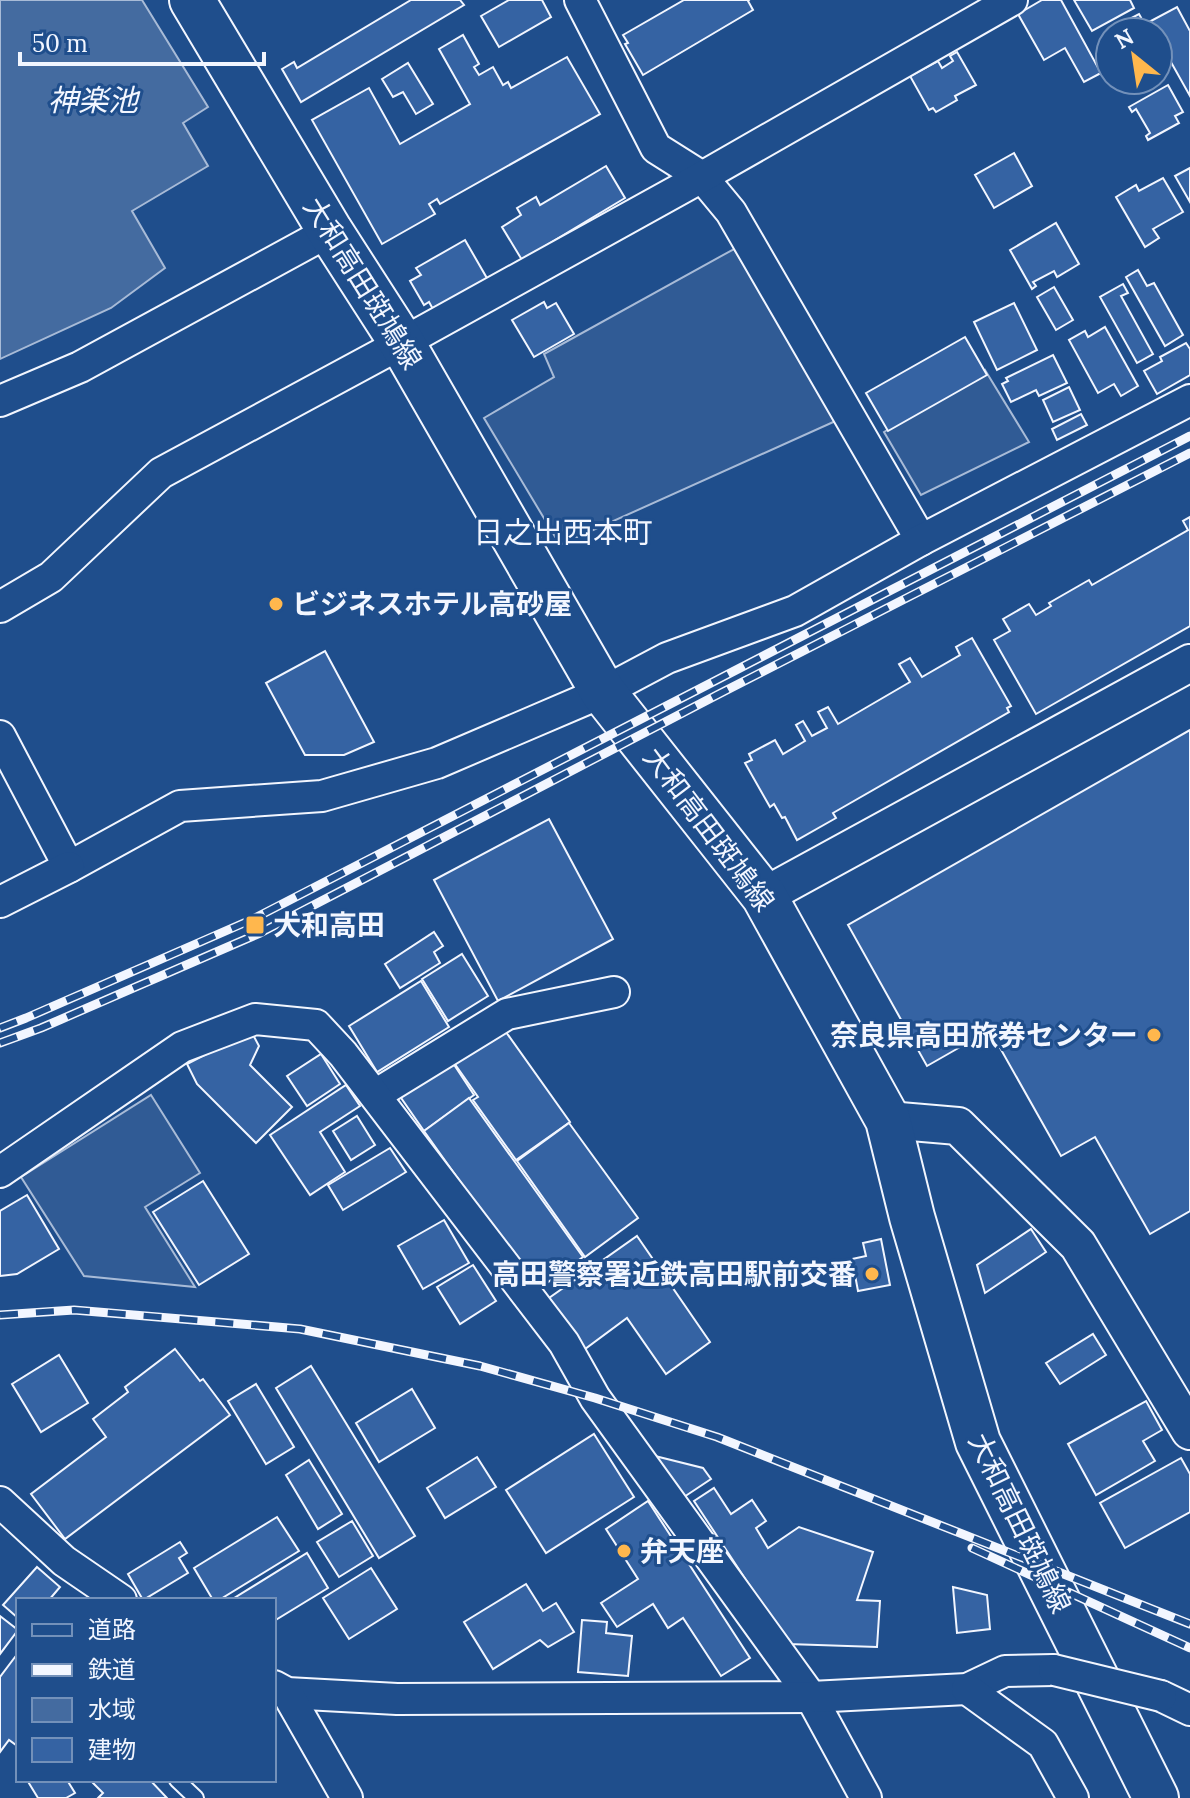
<svg xmlns="http://www.w3.org/2000/svg" width="1190" height="1798" font-family="Lora,'Noto Sans JP',serif">
<style>
.built{fill:#305b95;stroke:#a8bbd7;stroke-width:2}
.water{fill:#446ba0;stroke:#a8bbd7;stroke-width:2}
.building{fill:#3563a3;stroke:#f2f6ff;stroke-width:2}
.lines{fill:none;stroke-linecap:round;stroke-linejoin:round}
.service-casing{stroke:#f2f6ff;stroke-width:18}
.minor-casing{stroke:#f2f6ff;stroke-width:34}
.tertiary-casing{stroke:#f2f6ff;stroke-width:40}
.primary-casing{stroke:#f2f6ff;stroke-width:48}
.service{stroke:#1f4e8c;stroke-width:14}
.minor{stroke:#1f4e8c;stroke-width:30}
.tertiary{stroke:#1f4e8c;stroke-width:36}
.primary{stroke:#1f4e8c;stroke-width:44}
.rail-casing{stroke:#f2f6ff;stroke-width:9}
.rail{stroke:#1f4e8c;stroke-width:6;stroke-dasharray:18;stroke-linecap:butt}
.minor-bridge-casing{stroke:#f2f6ff;stroke-width:34;stroke-linecap:butt}
.minor-bridge{stroke:#1f4e8c;stroke-width:30}
.poi-dot{fill:#ffb74d;stroke:#1f4e8c;stroke-width:3}
.labels{text-anchor:middle;stroke-width:6;stroke-linejoin:round;paint-order:stroke}
.street-label{font-size:28px;fill:#f2f6ff;stroke:#1f4e8c}
.poi-label{font-size:28px;font-weight:bold;fill:#f2f6ff;stroke:#1f4e8c;text-anchor:start}
.water-label{font-size:30px;font-style:italic;fill:#f2f6ff;stroke:#1f4e8c}
.neighbourhood-label{font-size:30px;fill:#f2f6ff;stroke:#1f4e8c}
</style>
<rect width="100%" height="100%" fill="#1f4e8c"/>
<!-- built -->
<g class="built">
<polygon points="734,249 840,419 560,545 484,418 554,377 544,354"/>
<polygon points="985,370 1029,442 921,495 884,432"/>
<polygon points="151,1095 200,1173 145,1207 195,1287 84,1276 21,1177"/>
</g>
<!-- water -->
<polygon class="water" points="0,0 142,0 208,107 183,123 208,166 132,211 165,268 111,308 0,359"/>
<!-- building -->
<g class="building">
<polygon points="411,0 460,0 464,5 301,102 282,69 294,62 297,68"/>
<polygon points="509,0 542,0 551,17 499,47 481,16"/>
<polygon points="684,0 749,0 748,1 753,10 643,75 625,44 628,43 623,35"/>
<polygon points="1042,0 1061,0 1101,73 1084,82 1065,48 1044,60 1018,14"/>
<polygon points="1074,0 1130,0 1134,8 1092,31"/>
<polygon points="1177,7 1190,31 1190,96 1158,39 1158,32 1154,32 1149,22"/>
<polygon points="1139,14 1149,32 1114,32 1112,28"/>
<polygon points="463,35 479,64 474,67 479,75 493,67 503,85 508,82 511,88 567,57 600,114 440,204 437,199 429,204 435,214 382,244 312,120 369,88 400,144 470,104 439,49"/>
<polygon points="957,52 976,85 955,96 957,100 936,112 933,108 929,110 910,76 938,61 942,68 953,61 950,56"/>
<polygon points="408,63 433,104 416,114 403,92 393,97 382,79"/>
<polygon points="1168,85 1183,112 1175,116 1179,123 1148,140 1146,136 1150,133 1136,109 1132,112 1129,107"/>
<polygon points="1014,153 1032,186 994,208 975,175"/>
<polygon points="606,166 625,198 522,260 502,227 521,215 517,208 536,197 540,205"/>
<polygon points="1190,168 1190,202 1175,176"/>
<polygon points="1163,178 1183,212 1153,229 1159,238 1145,247 1116,197 1136,185 1139,191"/>
<polygon points="1056,223 1079,264 1057,277 1054,271 1033,282 1036,286 1032,289 1010,250"/>
<polygon points="465,240 488,280 434,311 429,302 424,305 410,281 421,275 416,268"/>
<polygon points="1138,270 1147,286 1154,283 1183,335 1165,346 1126,277"/>
<polygon points="1123,284 1128,293 1121,296 1153,354 1137,363 1100,297"/>
<polygon points="1054,287 1073,320 1056,330 1037,297"/>
<polygon points="544,302 547,308 556,303 574,334 534,357 512,320"/>
<polygon points="1014,303 1037,350 997,370 974,322"/>
<polygon points="1105,327 1138,386 1121,396 1114,384 1098,393 1069,340 1085,331 1088,337"/>
<polygon points="965,337 987,375 888,431 866,393"/>
<polygon points="1186,343 1190,349 1190,375 1157,394 1144,371 1162,361 1160,357"/>
<polygon points="1053,355 1067,383 1039,396 1036,390 1011,402 1002,384 1008,381 1006,378"/>
<polygon points="1069,387 1080,410 1053,422 1043,400"/>
<polygon points="1081,414 1087,425 1057,440 1052,429"/>
<polygon points="1190,517 1190,626 1036,714 994,640 1010,631 1003,619 1029,604 1036,615 1051,606 1049,603 1089,580 1092,585 1188,530 1183,521"/>
<polygon points="972,638 1011,706 1007,708 1009,712 833,813 836,818 797,840 785,817 782,818 774,804 770,807 745,763 752,760 749,754 775,740 783,754 805,741 796,725 803,721 812,736 827,728 818,712 828,707 838,724 910,682 899,664 910,658 922,677 960,655 956,647"/>
<polygon points="325,651 374,742 344,755 305,755 266,683"/>
<polygon points="1190,730 1190,1211 1150,1234 1095,1137 1061,1156 990,1030 927,1066 848,925"/>
<polygon points="549,819 613,939 498,1001 434,880"/>
<polygon points="434,932 443,946 434,952 440,963 400,988 385,964"/>
<polygon points="462,954 488,996 448,1021 422,979"/>
<polygon points="421,981 449,1027 377,1072 349,1026"/>
<polygon points="501,1025 570,1122 516,1160 473,1100 478,1097 452,1060"/>
<polygon points="251,1031 259,1046 250,1065 292,1107 256,1143 197,1084 187,1064"/>
<polygon points="321,1054 340,1084 307,1106 287,1076"/>
<polygon points="449,1057 474,1095 424,1131 397,1092"/>
<polygon points="346,1085 360,1106 320,1132 345,1172 310,1195 270,1135"/>
<polygon points="469,1098 583,1257 537,1290 424,1131"/>
<polygon points="357,1116 375,1145 351,1160 333,1131"/>
<polygon points="569,1123 638,1218 585,1257 517,1161"/>
<polygon points="390,1148 406,1172 343,1210 328,1185"/>
<polygon points="203,1181 249,1254 199,1285 153,1212"/>
<polygon points="27,1195 59,1249 17,1274 0,1276 0,1211"/>
<polygon points="444,1220 469,1263 423,1289 398,1246"/>
<polygon points="1031,1229 1046,1252 985,1293 977,1265"/>
<polygon points="637,1236 710,1342 666,1374 627,1318 585,1349 549,1298"/>
<polygon points="881,1239 890,1285 858,1291 852,1259 866,1256 863,1243"/>
<polygon points="473,1265 496,1301 460,1324 437,1287"/>
<polygon points="1093,1334 1106,1355 1060,1384 1046,1363"/>
<polygon points="175,1349 200,1381 203,1379 230,1415 65,1539 31,1494 106,1437 93,1419 128,1392 125,1387"/>
<polygon points="59,1355 88,1403 41,1432 12,1384"/>
<polygon points="311,1366 415,1536 379,1558 276,1388"/>
<polygon points="256,1384 294,1447 266,1464 228,1401"/>
<polygon points="412,1389 435,1428 379,1462 356,1423"/>
<polygon points="1146,1401 1162,1430 1143,1441 1155,1461 1096,1495 1068,1444"/>
<polygon points="594,1434 634,1497 546,1553 506,1490"/>
<polygon points="655,1456 703,1468 711,1479 684,1497"/>
<polygon points="477,1457 496,1487 445,1518 427,1488"/>
<polygon points="1181,1458 1190,1474 1190,1512 1125,1548 1100,1503"/>
<polygon points="309,1460 342,1514 318,1529 286,1475"/>
<polygon points="714,1488 731,1514 752,1500 766,1521 756,1528 768,1548 799,1527 873,1552 857,1600 880,1601 877,1647 788,1644 694,1501"/>
<polygon points="648,1501 750,1658 721,1676 683,1618 668,1628 653,1604 617,1627 601,1603 638,1579 606,1529"/>
<polygon points="277,1517 299,1551 219,1600 213,1600 194,1568"/>
<polygon points="352,1521 373,1556 339,1577 317,1542"/>
<polygon points="180,1542 187,1553 179,1558 188,1573 143,1600 128,1574"/>
<polygon points="307,1553 328,1588 274,1621 274,1600 231,1600"/>
<polygon points="37,1567 60,1587 49,1600 18,1600 18,1618 3,1605"/>
<polygon points="371,1568 397,1609 349,1639 323,1598"/>
<polygon points="526,1584 543,1611 556,1603 574,1632 548,1647 540,1640 493,1669 464,1622"/>
<polygon points="953,1587 987,1595 990,1629 957,1633"/>
<polygon points="0,1616 18,1630 0,1654"/>
<polygon points="582,1620 607,1622 606,1633 632,1636 628,1676 578,1672"/>
<polygon points="15,1657 18,1659 18,1742 16,1745 9,1740 0,1752 0,1677"/>
<polygon points="27,1780 67,1780 75,1793 66,1798 38,1798"/>
<polygon points="90,1780 150,1780 167,1798 98,1798 103,1793"/>
</g>
<g class="lines">
<defs>
<polyline id="service" points="177,1780 196,1798"/>
<g id="minor">
<polyline points="580,0 656,148 702,177 731,212 921,540"/>
<polyline points="0,401 80,367 330,231"/>
<polyline points="0,607 51,577 161,473 402,343 702,177 1012,0"/>
<polyline points="0,736 69,867 180,806 322,796 437,763 603,692 667,658 795,611 921,540 1190,400"/>
<polyline points="0,902 69,867"/>
<polyline points="375,1095 507,1014 614,992"/>
<polyline points="0,1172 182,1047 255,1019 316,1025 343,1054 564,1343 595,1398 811,1697 866,1798"/>
<polyline points="0,1502 64,1561 121,1600"/>
<polyline points="274,1686 287,1693 397,1699 811,1697 967,1689 1005,1671 1054,1670"/>
<polyline points="967,1689 1043,1744 1073,1798"/>
<polyline points="287,1693 347,1798"/>
<polyline points="1161,1696 1190,1710"/>
</g>
<g id="tertiary">
<polyline points="764,896 1190,663"/>
<polyline points="888,1120 958,1126 1078,1245 1190,1431"/>
</g>
<polyline id="primary" points="192,0 330,231 402,343 603,692 764,896 888,1120 912,1217 978,1442 1156,1798"/>
</defs>
<!-- service casing -->
<use href="#service" class="service-casing"/>
<!-- minor casing -->
<use href="#minor" class="minor-casing"/>
<!-- tertiary casing -->
<use href="#tertiary" class="tertiary-casing"/>
<!-- primary casing -->
<use href="#primary" class="primary-casing"/>
<!-- service -->
<use href="#service" class="service"/>
<!-- minor -->
<use href="#minor" class="minor"/>
<!-- tertiary -->
<use href="#tertiary" class="tertiary"/>
<!-- primary -->
<use href="#primary" class="primary"/>
<defs>
<g id="rail">
<polyline points="0,1028 26,1018 253,919 1190,436"/>
<polyline points="0,1043 41,1028 260,933 717,695 1190,453"/>
<polyline points="0,1315 74,1310 300,1329 480,1366 595,1398 717,1437 1190,1624"/>
<polyline points="972,1548 1190,1648"/>
</g>
</defs>
<!-- rail casing -->
<use href="#rail" class="rail-casing"/>
<!-- rail -->
<use href="#rail" class="rail"/>
<defs>
<polyline id="minor-bridge" points="1054,1670 1161,1696"/>
</defs>
<!-- minor-bridge casing -->
<use href="#minor-bridge" class="minor-bridge-casing"/>
<!-- minor-bridge -->
<use href="#minor-bridge" class="minor-bridge"/>
</g>
<!-- markers -->
<g class="poi-dot">
<circle cx="276" cy="604" r="8"/>
<rect x="245" y="915" width="20" height="20" rx="4"/>
<circle cx="1154" cy="1035" r="8"/>
<circle cx="872" cy="1274" r="8"/>
<circle cx="624" cy="1551" r="8"/>
</g>
<g class="labels">
<!-- street labels -->
<g class="street-label">
<text transform="translate(363 283) rotate(58)" y="10">大和高田斑鳩線</text>
<text transform="translate(709 829) rotate(53)" y="10">大和高田斑鳩線</text>
<text transform="translate(1020 1523) rotate(64)" y="10">大和高田斑鳩線</text>
</g>
<!-- poi labels -->
<g class="poi-label">
<text x="292" y="614">ビジネスホテル高砂屋</text>
<text x="273" y="935">大和高田</text>
<text x="1138" y="1045" text-anchor="end">奈良県高田旅券センター</text>
<text x="856" y="1284" text-anchor="end">高田警察署近鉄高田駅前交番</text>
<text x="640" y="1561">弁天座</text>
</g>
<!-- water labels -->
<g class="water-label">
<text x="93" y="111">神楽池</text>
</g>
<!-- neighbourhood labels -->
<g class="neighbourhood-label">
<text x="563" y="543">日之出西本町</text>
</g>
</g>
<!-- legend -->
<rect x="16" y="1598" width="260" height="184" fill="#1f4e8c" stroke="#7391ba" stroke-width="2"/>
<rect x="32" y="1624" width="40" height="12" fill="#1f4e8c" stroke="#7391ba" stroke-width="2"/>
<text x="88" y="1638" font-size="24" fill="#f2f6ff">道路</text>
<rect x="32" y="1664" width="40" height="12" fill="#f2f6ff" stroke="#7391ba" stroke-width="2"/>
<text x="88" y="1678" font-size="24" fill="#f2f6ff">鉄道</text>
<rect x="32" y="1698" width="40" height="24" fill="#446ba0" stroke="#7391ba" stroke-width="2"/>
<text x="88" y="1718" font-size="24" fill="#f2f6ff">水域</text>
<rect x="32" y="1738" width="40" height="24" fill="#3563a3" stroke="#7391ba" stroke-width="2"/>
<text x="88" y="1758" font-size="24" fill="#f2f6ff">建物</text>
<!-- north arrow -->
<g transform="translate(1134 56) rotate(330)"><circle r="38" fill="#1f4e8c" stroke="#7391ba" stroke-width="2"/>
<path d="M0-6L14 30L0 20L-14 30Z" fill="#ffb74d"/>
<text y="-12" font-size="22" font-weight="bold" text-anchor="middle" fill="#f2f6ff">N</text>
</g>
<!-- scale -->
<path d="M20 52v12h244v-12" fill="none" stroke="#f2f6ff" stroke-width="4"/>
<text x="32" y="52" font-size="24" fill="#f2f6ff" stroke="#1f4e8c" stroke-width="6" paint-order="stroke">50 m</text>
</svg>
